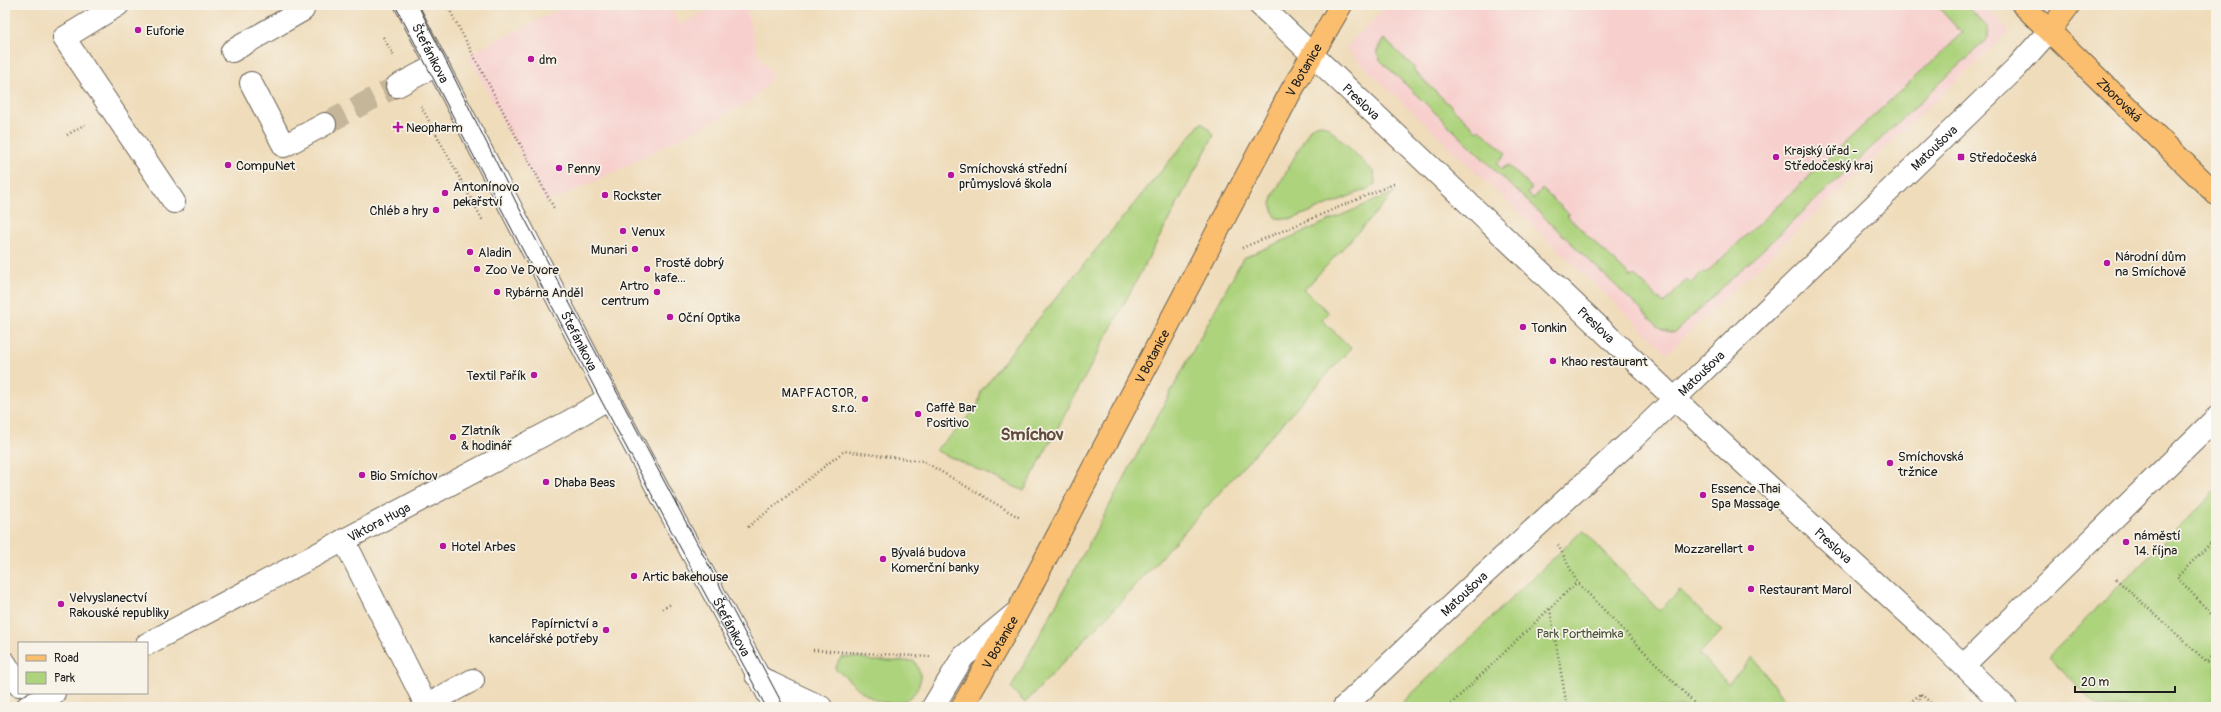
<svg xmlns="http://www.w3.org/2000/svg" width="2221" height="712" font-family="Pangolin,sans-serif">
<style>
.built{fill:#f7d0ce}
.green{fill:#add37d;stroke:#64784c}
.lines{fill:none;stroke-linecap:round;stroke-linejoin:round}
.minor-tunnel{stroke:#c5b69a;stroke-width:22;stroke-dasharray:22 11;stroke-linecap:butt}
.minor-casing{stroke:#665f53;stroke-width:24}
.major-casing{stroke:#665f53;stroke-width:24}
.path{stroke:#665f53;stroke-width:2.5;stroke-dasharray:1 3;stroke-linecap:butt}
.minor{stroke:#fff;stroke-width:22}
.major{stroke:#fabe6e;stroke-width:22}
.tram{stroke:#1c1c1c;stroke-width:1}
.poi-dot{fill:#b5179e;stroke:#f7f3e8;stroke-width:1.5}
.labels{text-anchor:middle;stroke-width:3.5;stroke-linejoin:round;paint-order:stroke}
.poi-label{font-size:13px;fill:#1c1c1c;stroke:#f7f3e8;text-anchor:start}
.street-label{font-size:13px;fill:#1c1c1c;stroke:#f7f3e8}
.park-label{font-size:13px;fill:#485339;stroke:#f7f3e8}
.district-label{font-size:17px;font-weight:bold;fill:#614d3d;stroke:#f7f3e8}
</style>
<rect width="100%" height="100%" fill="#f7f3e8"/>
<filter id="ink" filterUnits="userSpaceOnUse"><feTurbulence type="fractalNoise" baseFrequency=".025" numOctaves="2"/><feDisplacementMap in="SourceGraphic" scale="8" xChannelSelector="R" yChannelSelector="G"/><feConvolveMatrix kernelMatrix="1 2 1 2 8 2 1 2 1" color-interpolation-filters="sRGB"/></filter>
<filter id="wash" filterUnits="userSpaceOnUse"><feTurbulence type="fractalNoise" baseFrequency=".012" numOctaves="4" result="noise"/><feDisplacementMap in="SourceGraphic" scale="16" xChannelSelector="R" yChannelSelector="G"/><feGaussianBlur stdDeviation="0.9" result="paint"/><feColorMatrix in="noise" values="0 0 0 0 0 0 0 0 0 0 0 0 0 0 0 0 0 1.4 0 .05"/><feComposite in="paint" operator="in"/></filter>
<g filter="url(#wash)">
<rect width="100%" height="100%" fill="#efdcba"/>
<!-- built -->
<g class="built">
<polygon points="569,5 669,5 679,25 719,5 745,5 757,52 773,76 751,102 614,172 559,198 544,201 468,54"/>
<polygon points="1388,5 1985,5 2010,31 1667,353 1345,48"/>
</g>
<!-- green -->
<g class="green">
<path d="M1936,5H1966L1988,28V38L1674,333L1662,330L1380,60C1376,51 1378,46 1384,39L1415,68L1413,70L1477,131L1479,129L1506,153L1497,164L1502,169L1508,165L1531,187V190L1527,193L1533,199L1542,189L1569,214L1567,216L1631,277L1634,275L1664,304L1687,279L1691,283L1702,272L1705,274L1962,33Z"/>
<polygon points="1202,122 1214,135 1024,491 935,450 959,428 978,404 981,391 1016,346"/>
<polygon points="1320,124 1328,127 1374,172 1375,184 1370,188 1292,219 1276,218 1271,204 1274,194 1311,127"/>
<polygon points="1395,192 1304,290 1329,313 1322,320 1351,348 1112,611 1025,703 1011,688 1243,258"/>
<polygon points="2216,490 2216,707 2099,707 2048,657"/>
<polygon points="1583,530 1659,611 1680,590 1722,631 1699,654 1728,684 1753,657 1789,707 1398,707"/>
<path d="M843,657L864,658L872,661H914C919,668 923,678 918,687C915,694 908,700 900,702C871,709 856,683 835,669L839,660Z"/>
</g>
</g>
<g filter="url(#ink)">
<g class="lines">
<!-- minor-tunnel -->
<polyline class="minor-tunnel" points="325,124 397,86"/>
<defs>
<g id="minor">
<polyline points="118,5 64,38 174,202"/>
<path id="s1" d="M406,5L609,398L775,707"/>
<path id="s2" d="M1260,5L1700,423L1936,639L2006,707"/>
<polyline points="232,51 303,10"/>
<polyline points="251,83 284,146 325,124"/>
<polyline points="397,86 437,65"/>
<polyline points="344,540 426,705 473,680"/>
<path id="s3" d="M147,644L568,422L609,398"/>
<polyline points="5,663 19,685"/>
<polyline points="1964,665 2216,418"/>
<polyline points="756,675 770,683 821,707"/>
<polyline points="27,707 54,693"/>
<polyline points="933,707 963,657 1017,612"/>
<path id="s4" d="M1344,707L1480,578L1635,437L2016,68L2050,30"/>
</g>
<g id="major">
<path id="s5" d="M2023,5L2216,194"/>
<polyline points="2050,30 2069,5"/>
<path id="s6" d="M962,707L1018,611L1290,93L1341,5"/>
</g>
</defs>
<!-- minor casing -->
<use href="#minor" class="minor-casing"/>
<!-- major casing -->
<use href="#major" class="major-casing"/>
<!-- path -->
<g class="path">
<polyline points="447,5 555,210"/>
<polyline points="383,37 394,56"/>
<polyline points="421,106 483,221"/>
<polyline points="67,135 87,123"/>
<polyline points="1242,248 1396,183"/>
<polyline points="748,527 844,451 923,461 1020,518"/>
<polyline points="2216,538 2177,577 2216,619"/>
<polyline points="1558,545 1577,582 1698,707"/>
<polyline points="2116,579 2216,670"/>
<polyline points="662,609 671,604"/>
<polyline points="1550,609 1567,707"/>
<polyline points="813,650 931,657"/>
<polyline points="2207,661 2216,652"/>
<polyline points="1921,694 1935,707"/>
<polyline points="1448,707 1577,582"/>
<polyline points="1903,707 1921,694"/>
<polyline points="1918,707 1921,694"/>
</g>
<!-- minor -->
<use href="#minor" class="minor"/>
<!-- major -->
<use href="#major" class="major"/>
<!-- tram -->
<g class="tram">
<polyline points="395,5 602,402 766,707"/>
<polyline points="418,5 517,204 784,707"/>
</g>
</g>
</g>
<!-- markers -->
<g class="poi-dot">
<circle cx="138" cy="30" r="4"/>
<circle cx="531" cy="59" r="4"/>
<path d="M396 121h4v4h4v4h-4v4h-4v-4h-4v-4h4z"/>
<circle cx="1776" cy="157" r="4"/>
<rect x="1957" y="153" width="8" height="8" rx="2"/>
<circle cx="228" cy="165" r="4"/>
<circle cx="559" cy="168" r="4"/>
<circle cx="951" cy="175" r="4"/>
<circle cx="445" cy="193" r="4"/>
<circle cx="605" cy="195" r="4"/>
<circle cx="436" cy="210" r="4"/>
<circle cx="623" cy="231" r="4"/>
<circle cx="635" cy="249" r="4"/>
<circle cx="470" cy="252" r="4"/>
<circle cx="2107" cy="263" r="4"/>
<circle cx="477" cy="269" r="4"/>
<circle cx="647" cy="269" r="4"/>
<circle cx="497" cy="292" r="4"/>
<circle cx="657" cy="292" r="4"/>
<circle cx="670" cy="317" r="4"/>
<circle cx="1523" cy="327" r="4"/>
<circle cx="1553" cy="361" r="4"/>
<circle cx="534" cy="375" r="4"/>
<circle cx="865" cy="399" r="4"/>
<circle cx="918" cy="414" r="4"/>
<circle cx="453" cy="437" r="4"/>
<circle cx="1890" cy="463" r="4"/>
<circle cx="362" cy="475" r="4"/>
<circle cx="546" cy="482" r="4"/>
<circle cx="1703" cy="495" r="4"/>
<circle cx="2126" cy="542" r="4"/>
<circle cx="443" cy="546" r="4"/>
<circle cx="1751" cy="548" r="4"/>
<circle cx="883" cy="559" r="4"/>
<circle cx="634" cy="576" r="4"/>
<circle cx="1751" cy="589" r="4"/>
<circle cx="61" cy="604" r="4"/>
<circle cx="606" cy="630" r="4"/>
</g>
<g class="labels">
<!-- poi labels -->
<g class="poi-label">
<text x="146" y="35">Euforie</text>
<text x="539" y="64">dm</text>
<text x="406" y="132">Neopharm</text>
<text x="1784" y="155">Krajský úřad -<tspan x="1784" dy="15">Středočeský kraj</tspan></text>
<text x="1969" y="162">Středočeská</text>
<text x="236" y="170">CompuNet</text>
<text x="567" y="173">Penny</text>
<text x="959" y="173">Smíchovská střední<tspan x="959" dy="15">průmyslová škola</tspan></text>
<text x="453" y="191">Antonínovo<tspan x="453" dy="15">pekařství</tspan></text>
<text x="613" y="200">Rockster</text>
<text x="428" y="215" text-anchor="end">Chléb a hry</text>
<text x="631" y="236">Venux</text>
<text x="627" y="254" text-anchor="end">Munari</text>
<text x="478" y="257">Aladin</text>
<text x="2115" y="261">Národní dům<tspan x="2115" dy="15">na Smíchově</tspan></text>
<text x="655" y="267">Prostě dobrý<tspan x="655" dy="15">kafe...</tspan></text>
<text x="485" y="274">Zoo Ve Dvore</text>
<text x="649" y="290" text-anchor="end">Artro<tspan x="649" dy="15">centrum</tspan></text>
<text x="505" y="297">Rybárna Anděl</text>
<text x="678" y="322">Oční Optika</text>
<text x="1531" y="332">Tonkin</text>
<text x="1561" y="366">Khao restaurant</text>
<text x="526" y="380" text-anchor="end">Textil Pařík</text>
<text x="857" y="397" text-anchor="end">MAPFACTOR,<tspan x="857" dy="15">s.r.o.</tspan></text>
<text x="926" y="412">Caffè Bar<tspan x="926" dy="15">Positivo</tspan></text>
<text x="461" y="435">Zlatník<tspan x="461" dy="15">&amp; hodinář</tspan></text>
<text x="1898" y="461">Smíchovská<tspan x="1898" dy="15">tržnice</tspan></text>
<text x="370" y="480">Bio Smíchov</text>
<text x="554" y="487">Dhaba Beas</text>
<text x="1711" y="493">Essence Thai<tspan x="1711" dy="15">Spa Massage</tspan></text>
<text x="2134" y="540">náměstí<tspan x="2134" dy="15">14. října</tspan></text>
<text x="451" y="551">Hotel Arbes</text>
<text x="1743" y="553" text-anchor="end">Mozzarellart</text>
<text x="891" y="557">Bývalá budova<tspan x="891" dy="15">Komerční banky</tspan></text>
<text x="642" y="581">Artic bakehouse</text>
<text x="1759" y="594">Restaurant Marol</text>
<text x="69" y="602">Velvyslanectví<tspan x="69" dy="15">Rakouské republiky</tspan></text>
<text x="598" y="628" text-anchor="end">Papírnictví a<tspan x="598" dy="15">kancelářské potřeby</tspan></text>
</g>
<!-- street labels -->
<g class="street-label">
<text dy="5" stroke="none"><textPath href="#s1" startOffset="54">Štefánikova</textPath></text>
<text dy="5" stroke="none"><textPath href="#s6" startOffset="723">V Botanice</textPath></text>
<text dy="5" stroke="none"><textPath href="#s5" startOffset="135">Zborovská</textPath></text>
<text dy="5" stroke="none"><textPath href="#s2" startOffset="140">Preslova</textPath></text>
<text dy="5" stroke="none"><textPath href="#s4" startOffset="813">Matoušova</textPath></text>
<text dy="5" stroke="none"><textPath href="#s2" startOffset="464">Preslova</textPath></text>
<text dy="5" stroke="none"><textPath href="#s1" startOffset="378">Štefánikova</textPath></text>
<text dy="5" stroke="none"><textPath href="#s6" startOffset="399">V Botanice</textPath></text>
<text dy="5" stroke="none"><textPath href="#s4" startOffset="489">Matoušova</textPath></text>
<text dy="5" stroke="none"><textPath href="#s3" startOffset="262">Viktora Huga</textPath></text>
<text dy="5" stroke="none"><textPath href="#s2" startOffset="788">Preslova</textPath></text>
<text dy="5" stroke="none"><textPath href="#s4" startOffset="165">Matoušova</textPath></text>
<text dy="5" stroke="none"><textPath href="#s1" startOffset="702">Štefánikova</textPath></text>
<text dy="5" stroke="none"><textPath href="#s6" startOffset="75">V Botanice</textPath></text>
</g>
<!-- park labels -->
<g class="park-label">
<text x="1580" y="638">Park Portheimka</text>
</g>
<!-- district labels -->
<g class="district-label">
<text x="1032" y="440">Smíchov</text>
</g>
</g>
<!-- margin -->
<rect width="2221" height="712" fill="none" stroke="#f7f3e8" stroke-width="20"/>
<!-- legend -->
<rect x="18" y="642" width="130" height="52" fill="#f7f3e8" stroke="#9f9d96"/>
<rect x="26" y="655" width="20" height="6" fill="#fabe6e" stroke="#9f9d96"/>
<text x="54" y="662" font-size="12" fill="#1c1c1c">Road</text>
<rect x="26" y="672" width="20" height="12" fill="#add37d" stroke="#9f9d96"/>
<text x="54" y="682" font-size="12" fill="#1c1c1c">Park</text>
<!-- scale -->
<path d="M2075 686v6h100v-6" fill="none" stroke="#1c1c1c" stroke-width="2"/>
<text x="2081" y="686" font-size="12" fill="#1c1c1c" stroke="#f7f3e8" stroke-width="3" paint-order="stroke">20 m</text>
</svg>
